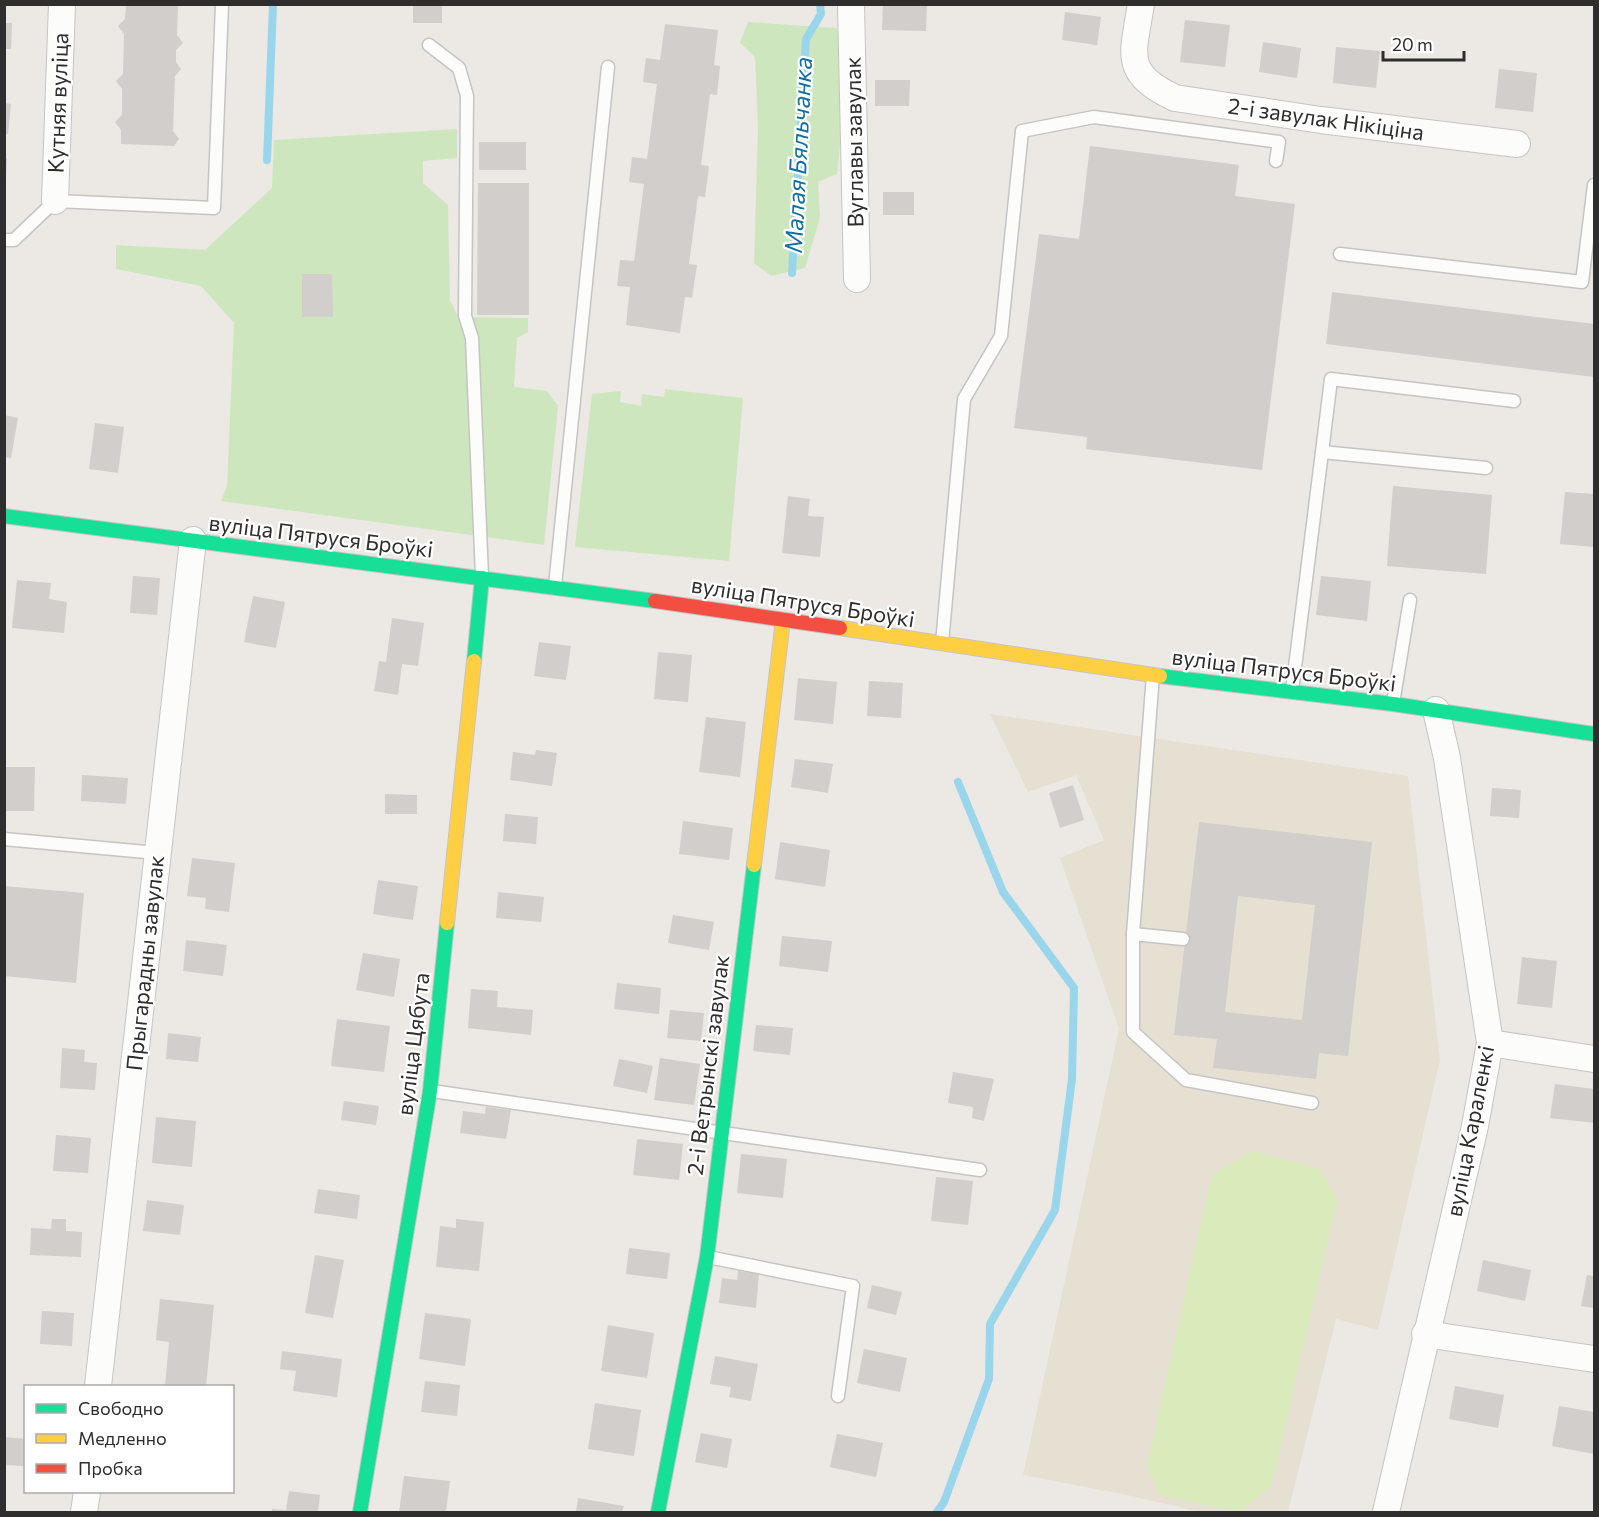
<svg xmlns="http://www.w3.org/2000/svg" width="1599" height="1517" font-family="Commissioner,sans-serif">
<style>
.education{fill:#e6e0d3}
.green{fill:#cee6be}
.pitch{fill:#d9eabb}
.lines{fill:none;stroke-linecap:round;stroke-linejoin:round}
.stream{stroke:#99d6ec;stroke-width:8}
.building{fill:#d1cecb;fill-rule:evenodd}
.lane-casing{stroke:#c5c4c5;stroke-width:15}
.street-casing{stroke:#c5c4c5;stroke-width:28}
.fast-casing{stroke:#c5c4c5;stroke-width:16}
.slow-casing{stroke:#c5c4c5;stroke-width:16}
.jam-casing{stroke:#c5c4c5;stroke-width:16}
.lane{stroke:#fcfcfb;stroke-width:12}
.street{stroke:#fcfcfb;stroke-width:26}
.fast{stroke:#16e098;stroke-width:14}
.slow{stroke:#ffcf43;stroke-width:14}
.jam{stroke:#f24e42;stroke-width:14}
.labels{text-anchor:middle;stroke-width:4.5;stroke-linejoin:round;paint-order:stroke}
.street-label{font-size:22px;fill:#2e2e2e;stroke:#fff}
.water-label{font-size:24px;font-style:italic;fill:#0d6fa3;stroke:#fff}
</style>
<rect width="100%" height="100%" fill="#ece8e4"/>
<!-- education -->
<polygon class="education" points="990,714 1408,776 1440,1060 1378,1330 1336,1319 1288,1512 1200,1512 1127,1495 1023,1475 1119,1029 1060,858 1104,840 1076,775 1028,792"/>
<!-- green -->
<g class="green">
<path d="M748,22L836,28C851,74 842,126 837,174L818,182L820,218L805,268L771,276L754,263L758,128L755,57L740,43Z"/>
<polygon points="457,129 457,158 423,161 423,183 448,205 450,300 458,317 528,318 528,332 517,338 514,387 547,391 558,406 544,545 221,501 227,486 234,323 201,286 116,269 116,245 205,250 272,188 274,140"/>
<polygon points="665,389 743,398 729,561 575,547 592,394 621,391 620,402 641,406 642,394 664,397"/>
</g>
<!-- pitch -->
<polygon class="pitch" points="1252,1151 1319,1169 1337,1199 1271,1486 1240,1512 1160,1495 1147,1466 1212,1175"/>
<g class="lines">
<!-- stream -->
<g class="stream">
<polyline points="267,160 273,4"/>
<polyline points="792,273 806,39 821,14 820,4"/>
<polyline points="937,1512 944,1502 989,1379 990,1324 1055,1210 1072,1079 1074,988 1003,892 958,782"/>
</g>
</g>
<!-- building -->
<g class="building">
<polygon points="126,4 178,4 177,35 183,43 176,50 176,62 181,69 175,76 173,131 179,139 174,146 121,144 121,130 115,122 122,115 122,89 116,81 123,74 124,34 118,26 125,19"/>
<rect x="413" y="4" width="29" height="19"/>
<polygon points="883,5 927,5 926,31 882,30"/>
<polygon points="1065,12 1101,17 1097,45 1062,40"/>
<polygon points="1185,20 1230,25 1225,67 1180,62"/>
<polygon points="4,23 12,23 11,49 4,49"/>
<polygon points="665,24 718,30 714,65 720,66 717,95 710,94 701,165 709,166 705,197 698,196 689,264 697,265 692,298 685,297 680,333 626,325 630,287 617,286 620,260 634,261 644,184 629,182 632,157 647,159 657,84 643,82 646,58 660,60"/>
<polygon points="1263,42 1301,48 1297,78 1259,72"/>
<polygon points="1336,47 1380,51 1376,88 1333,83"/>
<polygon points="1499,69 1537,73 1533,112 1495,108"/>
<polygon points="875,80 910,80 909,106 875,106"/>
<polygon points="4,103 11,104 8,134 4,134"/>
<rect x="479" y="142" width="47" height="28"/>
<polygon points="1090,146 1239,165 1235,196 1295,204 1262,470 1086,449 1087,437 1014,428 1039,234 1079,239"/>
<polygon points="4,158 7,158 6,179 4,179"/>
<polygon points="478,183 529,183 529,315 477,315"/>
<rect x="883" y="192" width="31" height="23"/>
<polygon points="302,274 332,274 333,317 302,317"/>
<polygon points="1332,292 1594,324 1594,377 1326,344"/>
<polygon points="4,415 18,418 11,458 4,457"/>
<polygon points="95,423 124,427 118,473 89,469"/>
<polygon points="1393,486 1492,495 1486,574 1387,566"/>
<polygon points="1565,492 1594,494 1594,547 1560,544"/>
<polygon points="788,496 810,499 808,516 824,517 820,557 782,553"/>
<polygon points="133,576 160,578 157,615 130,613"/>
<polygon points="1321,576 1371,581 1367,621 1316,615"/>
<polygon points="17,580 51,583 49,599 67,602 64,633 12,628"/>
<polygon points="253,596 285,602 276,648 244,642"/>
<polygon points="392,618 424,623 418,666 402,664 398,695 374,691 379,661 386,662"/>
<polygon points="539,642 571,646 566,680 534,676"/>
<polygon points="658,652 692,655 688,702 654,699"/>
<polygon points="798,678 837,682 833,724 794,720"/>
<polygon points="869,681 903,683 901,718 867,716"/>
<polygon points="706,717 746,722 740,777 699,772"/>
<polygon points="536,750 557,753 552,786 510,780 513,752 535,755"/>
<polygon points="795,759 833,764 828,793 791,787"/>
<polygon points="4,767 35,767 34,811 4,811"/>
<polygon points="82,775 128,778 126,804 81,801"/>
<polygon points="1073,785 1084,820 1060,828 1049,793"/>
<polygon points="1492,788 1521,790 1519,818 1490,816"/>
<polygon points="385,794 417,795 417,814 385,814"/>
<polygon points="505,814 538,817 536,844 503,841"/>
<polygon points="683,821 733,828 729,860 679,854"/>
<path d="M1199,822L1372,842L1348,1056L1319,1053L1316,1079L1213,1068L1217,1039L1174,1035ZM1238,896L1315,905L1302,1020L1225,1012Z"/>
<polygon points="780,842 830,850 825,887 775,879"/>
<polygon points="192,858 235,863 229,912 205,909 206,898 187,896"/>
<polygon points="378,880 418,886 413,920 373,914"/>
<polygon points="4,886 84,893 76,983 4,976"/>
<polygon points="498,892 544,897 541,922 496,918"/>
<polygon points="673,915 714,922 709,950 668,943"/>
<polygon points="782,936 832,941 828,972 779,966"/>
<polygon points="186,940 227,945 223,976 183,971"/>
<polygon points="363,953 400,959 394,997 356,990"/>
<polygon points="1522,957 1557,961 1552,1008 1517,1004"/>
<polygon points="617,983 661,988 659,1014 614,1009"/>
<polygon points="471,989 498,991 497,1007 533,1010 531,1035 468,1028"/>
<polygon points="670,1010 704,1013 701,1041 667,1038"/>
<polygon points="337,1019 390,1026 384,1072 331,1066"/>
<polygon points="756,1025 793,1028 790,1055 753,1051"/>
<polygon points="168,1033 201,1037 198,1062 166,1059"/>
<polygon points="62,1048 85,1050 84,1062 97,1063 95,1090 60,1088"/>
<polygon points="660,1058 700,1064 694,1105 654,1100"/>
<polygon points="619,1059 653,1066 647,1093 613,1086"/>
<polygon points="953,1072 994,1079 984,1121 972,1118 973,1107 948,1103"/>
<polygon points="1555,1084 1594,1089 1594,1123 1550,1118"/>
<polygon points="344,1101 379,1106 376,1125 341,1120"/>
<polygon points="486,1107 511,1110 506,1139 460,1133 463,1111 485,1114"/>
<polygon points="156,1117 196,1121 192,1167 152,1163"/>
<polygon points="56,1135 91,1138 88,1173 53,1171"/>
<polygon points="637,1139 683,1144 679,1180 633,1175"/>
<polygon points="741,1154 787,1159 783,1198 737,1193"/>
<polygon points="936,1177 973,1181 968,1225 931,1221"/>
<polygon points="318,1189 360,1195 357,1219 314,1213"/>
<polygon points="147,1200 184,1205 180,1235 143,1231"/>
<polygon points="52,1219 66,1219 66,1231 82,1232 81,1257 30,1255 31,1228 51,1229"/>
<polygon points="456,1219 484,1222 479,1271 436,1267 440,1226 456,1228"/>
<polygon points="629,1248 670,1253 667,1279 626,1274"/>
<polygon points="315,1255 344,1260 333,1318 305,1313"/>
<polygon points="1483,1260 1531,1270 1525,1301 1477,1291"/>
<polygon points="738,1271 759,1274 756,1308 719,1303 722,1278 737,1280"/>
<polygon points="1587,1275 1594,1276 1594,1308 1581,1306"/>
<polygon points="872,1285 902,1292 896,1315 867,1308"/>
<polygon points="160,1299 214,1305 206,1386 165,1386 169,1342 156,1340"/>
<polygon points="42,1311 74,1313 72,1346 40,1344"/>
<polygon points="425,1313 471,1319 465,1366 419,1359"/>
<polygon points="608,1325 654,1333 647,1378 601,1371"/>
<polygon points="864,1349 907,1358 900,1392 857,1383"/>
<polygon points="282,1351 342,1359 337,1397 293,1391 296,1371 280,1369"/>
<polygon points="715,1356 758,1364 751,1401 729,1397 731,1387 710,1384"/>
<polygon points="425,1381 460,1385 457,1416 421,1412"/>
<polygon points="1455,1386 1504,1395 1498,1428 1449,1419"/>
<polygon points="595,1403 641,1410 634,1456 588,1449"/>
<polygon points="1559,1406 1594,1412 1594,1454 1552,1446"/>
<polygon points="701,1433 732,1439 727,1468 695,1462"/>
<polygon points="837,1434 883,1443 876,1477 830,1467"/>
<polygon points="4,1437 26,1439 26,1466 4,1465"/>
<polygon points="404,1476 450,1481 446,1512 399,1512"/>
<polygon points="289,1491 320,1495 318,1512 272,1512 272,1509 286,1510"/>
<polygon points="578,1498 624,1506 622,1512 576,1512"/>
</g>
<g class="lines">
<defs>
<g id="lane">
<polyline points="429,45 459,68 467,96 465,316 472,338 482,576"/>
<polyline points="4,240 14,240 55,201 214,208 222,4"/>
<polyline points="1340,254 1582,282 1594,185"/>
<polyline points="1322,452 1331,379 1514,401"/>
<polyline points="555,586 608,67"/>
<polyline points="942,643 964,399 1001,336 1022,131 1094,117 1279,142 1276,161"/>
<polyline points="1153,675 1133,934 1133,1032 1186,1080 1312,1103"/>
<polyline points="1292,691 1322,452 1486,468"/>
<polyline points="1393,703 1410,600"/>
<polyline points="4,839 157,853"/>
<polyline points="1133,934 1183,939"/>
<polyline points="432,1091 980,1170"/>
<polyline points="708,1257 853,1286 838,1396"/>
</g>
<g id="street">
<polyline points="851,4 857,279"/>
<path d="M1141,4C1133,55 1122,73 1175,98L1321,120L1517,144"/>
<polyline points="55,201 62,4"/>
<polyline points="1490,1043 1594,1059"/>
<polyline points="1425,1334 1594,1359"/>
<polyline points="98,1386 193,540"/>
<polyline points="84,1512 87,1492"/>
<polyline points="1386,1512 1475,1126 1490,1043 1447,758 1436,710"/>
</g>
<g id="fast">
<polyline points="4,516 655,601"/>
<polyline points="474,661 482,578"/>
<polyline points="1160,676 1393,704 1594,734"/>
<polyline points="360,1512 430,1091 447,923"/>
<polyline points="658,1512 707,1257 754,865"/>
</g>
<g id="slow">
<polyline points="840,628 1160,676"/>
<polyline points="754,865 783,620"/>
<polyline points="447,923 474,661"/>
</g>
<polyline id="jam" points="655,601 840,628"/>
</defs>
<!-- lane casing -->
<use href="#lane" class="lane-casing"/>
<!-- street casing -->
<use href="#street" class="street-casing"/>
<!-- fast casing -->
<use href="#fast" class="fast-casing"/>
<!-- slow casing -->
<use href="#slow" class="slow-casing"/>
<!-- jam casing -->
<use href="#jam" class="jam-casing"/>
<!-- lane -->
<use href="#lane" class="lane"/>
<!-- street -->
<use href="#street" class="street"/>
<!-- fast -->
<use href="#fast" class="fast"/>
<!-- slow -->
<use href="#slow" class="slow"/>
<!-- jam -->
<use href="#jam" class="jam"/>
</g>
<g class="labels">
<!-- street labels -->
<g class="street-label">
<text transform="translate(58 103) rotate(-88)" y="8">Кутняя вуліца</text>
<text transform="translate(1326 119) rotate(8)" y="8">2-і завулак Нікіціна</text>
<text transform="translate(854 142) rotate(-91)" y="8">Вуглавы завулак</text>
<text transform="translate(321 536) rotate(7)" y="8">вуліца Пятруся Броўкі</text>
<text transform="translate(803 602) rotate(9)" y="8">вуліца Пятруся Броўкі</text>
<text transform="translate(1284 670) rotate(7)" y="8">вуліца Пятруся Броўкі</text>
<text transform="translate(145 963) rotate(-84)" y="8">Прыгарадны завулак</text>
<text transform="translate(413 1044) rotate(-83)" y="8">вуліца Цябута</text>
<text transform="translate(708 1065) rotate(-83)" y="8">2-і Ветрынскі завулак</text>
<text transform="translate(1470 1131) rotate(-79)" y="8">вуліца Караленкі</text>
</g>
<!-- water labels -->
<g class="water-label">
<text transform="translate(799 155) rotate(-87)" y="8">Малая Бяльчанка</text>
</g>
</g>
<!-- border -->
<rect width="1599" height="1517" fill="none" stroke="#2e2e2e" stroke-width="12"/>
<!-- legend -->
<rect x="24" y="1385" width="210" height="108" fill="#ffffff" stroke="#ababab" stroke-width="1.5"/>
<rect x="36" y="1404" width="30" height="9" fill="#16e098" stroke="#ababab" stroke-width="1.5"/>
<text x="78" y="1415" font-size="18" fill="#2e2e2e">Свободно</text>
<rect x="36" y="1434" width="30" height="9" fill="#ffcf43" stroke="#ababab" stroke-width="1.5"/>
<text x="78" y="1445" font-size="18" fill="#2e2e2e">Медленно</text>
<rect x="36" y="1464" width="30" height="9" fill="#f24e42" stroke="#ababab" stroke-width="1.5"/>
<text x="78" y="1475" font-size="18" fill="#2e2e2e">Пробка</text>
<!-- scale -->
<path d="M1383 51v9h81v-9" fill="none" stroke="#2e2e2e" stroke-width="3"/>
<text x="1392" y="51" font-size="18" fill="#2e2e2e" stroke="#ffffff" stroke-width="4.5" paint-order="stroke">20 m</text>
</svg>
